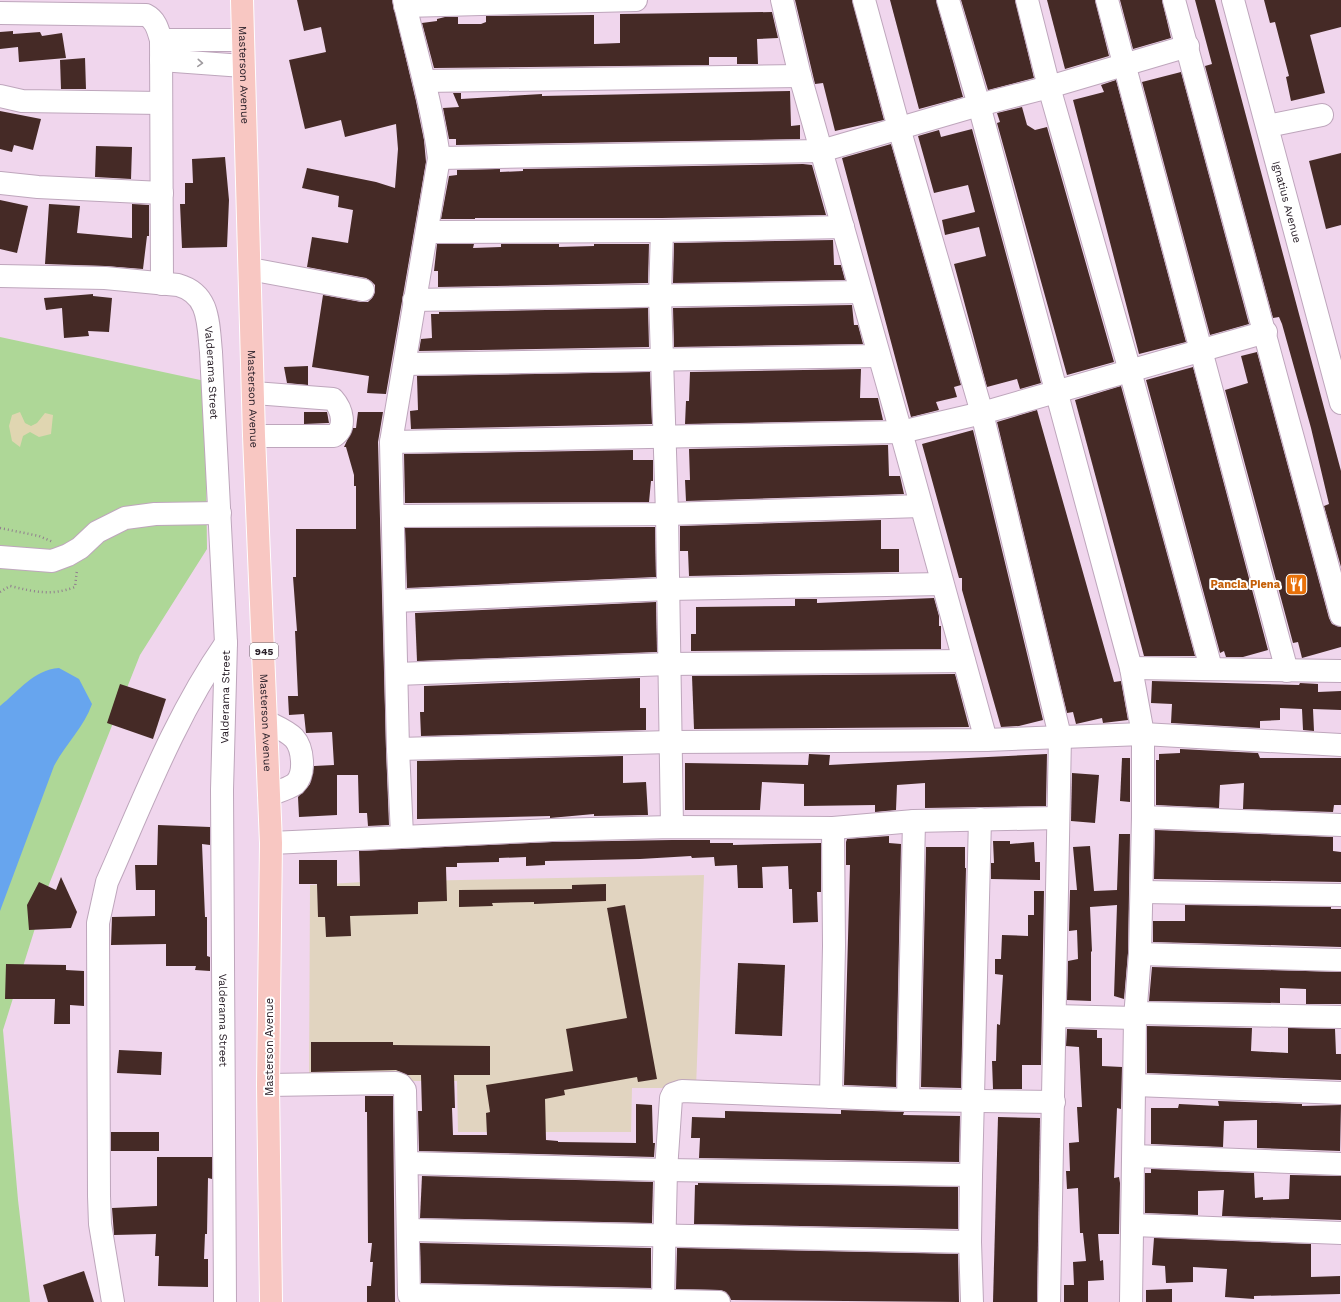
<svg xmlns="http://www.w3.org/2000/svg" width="1341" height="1302" font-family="'Work Sans',sans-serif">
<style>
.education{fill:#e1d4c0}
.green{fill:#aed797}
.sand{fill:#e0d6b1}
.water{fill:#67a5ee}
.building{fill:#452a26}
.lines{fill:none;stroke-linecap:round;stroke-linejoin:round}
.minor-casing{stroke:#bea6bc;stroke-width:24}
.major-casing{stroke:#fff;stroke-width:24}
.path{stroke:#907e8e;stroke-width:2.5;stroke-dasharray:1 3;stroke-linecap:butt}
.minor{stroke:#fff;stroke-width:22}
.major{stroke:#f8c7c2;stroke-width:22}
.oneway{stroke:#9f9b9f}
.labels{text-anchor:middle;stroke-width:4;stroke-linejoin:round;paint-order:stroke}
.shield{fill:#fff;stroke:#6a6369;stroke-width:1}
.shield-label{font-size:10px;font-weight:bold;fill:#2a2029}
.street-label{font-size:11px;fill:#2a2029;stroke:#fff}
.food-label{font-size:11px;font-weight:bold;fill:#c56008;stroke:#fff;text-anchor:end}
</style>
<rect width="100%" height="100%" fill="#f0d6ed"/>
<!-- education -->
<polygon class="education" points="704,875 696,1088 632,1088 631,1132 458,1132 457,1081 309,1081 310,885 363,882"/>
<!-- green -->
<polygon class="green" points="0,337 205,381 207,549 140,655 48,887 3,1030 18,1200 30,1302 0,1302"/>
<!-- sand -->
<polygon class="sand" points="20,412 25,423 31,426 37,423 45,413 53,415 51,434 39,437 30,432 23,436 20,447 12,441 9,426 12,415"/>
<!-- water -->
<path class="water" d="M59,668L79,679L92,704C84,727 65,745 54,766L0,911V706C19,691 33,670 59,668Z"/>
<!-- building -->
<g class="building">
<polygon points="297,0 392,0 416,101 424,140 426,162 386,394 367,393 369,376 312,367 323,295 361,302 368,302 372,298 375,292 375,285 371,281 366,278 307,267 312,237 348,243 353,210 338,207 339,196 302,188 307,168 376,182 395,188 398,149 396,124 345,137 341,120 305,129 289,60 326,52 321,27 304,31"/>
<polygon points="795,0 852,0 884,120 835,131 823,83 815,84"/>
<polygon points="890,0 936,0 963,97 919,109"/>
<polygon points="961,0 1015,0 1034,78 988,90"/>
<polygon points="1047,0 1095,0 1109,56 1065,69"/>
<polygon points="1120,0 1162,0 1171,38 1133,49"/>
<polygon points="1195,0 1215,0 1341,471 1341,567 1324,506 1329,504 1311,428 1282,324 1279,317 1273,318 1205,66 1212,64"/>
<polygon points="1264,0 1341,0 1341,27 1310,35 1325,93 1291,101 1286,77 1289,76 1275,22 1270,23"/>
<polygon points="772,12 778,38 757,39 758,64 737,64 737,57 709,57 709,65 434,68 422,23 437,21 437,19 445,17 458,17 458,24 481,24 486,22 486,16 594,15 594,44 620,43 620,14"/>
<polygon points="13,31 13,34 40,32 42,36 62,33 66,58 19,62 18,47 0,49 0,32"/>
<polygon points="85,58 86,89 61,89 60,60"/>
<polygon points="1181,72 1249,324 1210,335 1142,82"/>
<polygon points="1116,80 1186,342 1139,354 1073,100 1104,92 1101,85"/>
<polygon points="790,91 791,126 800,125 800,139 456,145 456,139 449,139 443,108 459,107 453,93 461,93 461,99 542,94 542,96"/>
<polygon points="1022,107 1027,125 1035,130 1047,127 1114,362 1067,375 997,123 1000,122 997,113"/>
<polygon points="0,111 41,119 33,150 14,145 12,152 0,149"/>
<polygon points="972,129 1041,383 1020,389 1017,379 987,387 954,264 986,256 979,227 945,235 942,220 975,212 968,185 934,193 918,136 939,130 941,137"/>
<polygon points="891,144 961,385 954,387 957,397 936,402 939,410 911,417 842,158"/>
<polygon points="96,146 132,147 131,179 95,177"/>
<polygon points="1341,153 1341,225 1326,229 1309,161"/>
<polygon points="225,157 229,200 227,247 182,248 180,204 185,204 185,183 193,183 192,159"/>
<polygon points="803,164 812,165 826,215 662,218 475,218 475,219 441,219 449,176 457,175 457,170 500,169 500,172 523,171 523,169"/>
<polygon points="0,200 28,206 17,253 0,249"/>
<polygon points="49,204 80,206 77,233 132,238 132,204 149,205 149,236 147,236 143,269 105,266 45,264"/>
<polygon points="833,240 834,265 841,265 845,280 673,283 674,243"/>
<polygon points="437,244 474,244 473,248 501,247 501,244 559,244 559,247 594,246 594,244 649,244 648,283 438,287 438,271 434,271"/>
<polygon points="93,294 93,296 112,298 109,332 88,331 89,336 64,338 62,308 46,310 44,298"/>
<polygon points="852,305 854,325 858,325 863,344 674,347 673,308"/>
<polygon points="648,308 649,347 419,351 421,339 432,338 431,314 439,314 439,312"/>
<polygon points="1257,352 1329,618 1332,624 1341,627 1341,647 1302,658 1298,642 1293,643 1225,390 1248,383 1241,356"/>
<polygon points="308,366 308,385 287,383 284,367"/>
<polygon points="1193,367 1268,650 1243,657 1226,657 1224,651 1220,653 1146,380"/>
<polygon points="861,369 860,398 878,398 883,420 685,424 686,401 689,401 690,372"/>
<polygon points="650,372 652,424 411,429 410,411 418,410 417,376"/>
<polygon points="1121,386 1195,656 1144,656 1075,400"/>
<polygon points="1037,410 1114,682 1121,681 1128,720 1103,723 1102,718 1076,724 1073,712 1067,713 997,422"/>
<polygon points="304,412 327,412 329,423 304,424"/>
<polygon points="358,412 383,412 378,442 386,749 389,825 368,826 367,813 359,813 358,775 337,775 337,815 299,817 298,797 310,784 314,766 334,765 332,732 306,733 304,714 289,715 288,696 298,696 295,631 297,631 293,577 296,577 296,529 356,529 356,486 354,486 354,475 346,447 344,447 353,428 356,428"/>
<polygon points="973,430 1043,720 1019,726 1001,727 962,590 962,578 959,578 922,444"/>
<polygon points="883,445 888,445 889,476 900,476 904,494 686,501 685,480 690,480 689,449"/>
<polygon points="633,450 633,460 653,460 653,481 651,481 649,502 405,503 404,454"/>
<polygon points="881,520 881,549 899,549 899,572 689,576 688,551 680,551 680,526"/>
<polygon points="655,527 656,577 407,588 405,528"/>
<polygon points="934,598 939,616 939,626 941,626 941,649 691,651 691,634 696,634 696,607 795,606 795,599 817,599 817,603"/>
<polygon points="656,602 657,652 417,661 415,613"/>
<polygon points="955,674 969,727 694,729 692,676"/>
<polygon points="640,678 640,708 646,708 646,730 421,736 420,712 424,712 424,686"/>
<polygon points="1152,681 1299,685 1300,683 1318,684 1318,692 1341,691 1341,710 1313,709 1314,731 1303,730 1302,709 1280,708 1280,720 1260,721 1260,728 1171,723 1172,704 1151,703"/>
<polygon points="120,684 166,699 153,739 107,723"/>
<polygon points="1180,749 1258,753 1260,758 1341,758 1341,805 1334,805 1333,812 1243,809 1244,783 1220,785 1219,808 1156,805 1156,760 1159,760 1159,754 1180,753"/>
<polygon points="809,754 830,755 829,765 1047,754 1046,806 925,808 925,783 897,785 896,810 875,812 875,805 804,806 804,784 762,782 760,810 685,810 685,763 808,765"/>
<polygon points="623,756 623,783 646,782 648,815 594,816 594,814 550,818 550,816 417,819 417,761"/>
<polygon points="1122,758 1130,758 1130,802 1120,801"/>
<polygon points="1072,773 1099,775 1095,823 1071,821"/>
<polygon points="158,825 210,827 210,845 202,844 205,917 207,917 207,956 210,957 210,971 195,970 196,966 166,966 166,944 111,945 112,917 155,916 155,890 136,890 135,865 157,865"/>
<polygon points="1155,830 1333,837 1333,851 1341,852 1341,882 1154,879"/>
<polygon points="1119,834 1130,834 1128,953 1124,999 1114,996 1117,905 1090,907 1092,951 1091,952 1091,1001 1067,1000 1068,961 1078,959 1077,930 1069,931 1070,890 1077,890 1073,847 1090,846 1094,891 1117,890"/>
<polygon points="889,836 889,843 901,844 896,1087 844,1085 850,865 846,865 846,842 847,839"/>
<polygon points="672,840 710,840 710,843 733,843 733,845 821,843 821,892 817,892 818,922 793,923 792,889 789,889 788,866 762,867 763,888 738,888 737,865 715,866 714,857 692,858 691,856 640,859 545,861 545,865 526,866 526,857 499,858 499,862 457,863 457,867 446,867 447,901 418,902 418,914 350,916 351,936 326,937 325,917 318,917 317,884 299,884 299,860 337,860 337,886 360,886 359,851 552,842"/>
<polygon points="993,841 1010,841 1010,844 1034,842 1035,862 1040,862 1040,880 991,879 991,863 994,863"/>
<polygon points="926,847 965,847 965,868 966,868 961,1088 921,1087"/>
<polygon points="61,877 77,912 71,928 29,930 27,905 39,882 56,890"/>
<polygon points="606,884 606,901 534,904 534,902 492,903 493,906 459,907 459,890 572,889 572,885"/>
<polygon points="1034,891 1044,891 1041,1065 1022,1065 1022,1089 993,1089 992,1061 996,1061 997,1024 1000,1025 1003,975 995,974 995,959 1001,959 1002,935 1028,936 1028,915 1034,915"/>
<polygon points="625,905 657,1079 638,1082 637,1077 564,1090 565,1095 545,1099 546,1140 558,1141 558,1142 636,1143 636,1104 652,1105 653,1143 655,1143 654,1157 419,1151 418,1111 422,1111 421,1075 407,1075 396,1070 311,1072 311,1042 393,1042 393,1045 490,1046 490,1075 454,1075 455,1108 452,1108 453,1135 487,1135 486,1113 490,1112 486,1085 573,1071 566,1029 627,1018 607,908"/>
<polygon points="1185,905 1331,907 1331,909 1341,909 1341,947 1153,942 1153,921 1185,921"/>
<polygon points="738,963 785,965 782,1036 735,1034"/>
<polygon points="6,964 66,965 66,970 84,971 84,1006 70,1005 70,1024 54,1024 55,999 5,999"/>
<polygon points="1152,967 1341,972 1341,1004 1306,1004 1306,989 1280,988 1280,1003 1149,1001"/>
<polygon points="1147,1026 1252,1028 1251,1051 1288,1053 1288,1028 1335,1029 1336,1054 1341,1054 1341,1080 1147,1073"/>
<polygon points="1067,1029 1097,1030 1097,1038 1102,1038 1102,1066 1122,1067 1121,1109 1117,1108 1114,1178 1119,1177 1120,1183 1119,1234 1098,1234 1100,1261 1103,1260 1104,1280 1088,1281 1088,1302 1064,1302 1064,1285 1074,1285 1073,1262 1086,1261 1083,1233 1080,1233 1078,1188 1067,1189 1066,1171 1070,1171 1069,1143 1079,1142 1077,1107 1082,1107 1079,1047 1066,1046"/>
<polygon points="119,1050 162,1052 161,1075 117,1073"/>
<polygon points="365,1096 393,1096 395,1302 367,1302 367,1286 371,1286 373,1262 370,1262 372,1243 368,1243 367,1112 365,1112"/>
<polygon points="1218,1101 1302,1104 1302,1106 1341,1105 1340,1151 1257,1148 1257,1120 1224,1121 1223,1147 1151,1144 1151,1108 1178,1108 1179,1104 1219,1106"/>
<polygon points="841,1110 904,1112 903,1115 960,1116 959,1162 699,1158 700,1138 691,1138 692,1117 725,1118 725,1111 841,1114"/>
<polygon points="998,1117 1040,1118 1037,1302 993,1302"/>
<rect x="111" y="1132" width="48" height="19"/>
<polygon points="157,1157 212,1157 212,1179 208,1178 207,1234 205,1234 204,1259 208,1259 208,1287 158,1286 159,1256 155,1256 156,1234 114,1235 112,1208 157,1206"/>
<polygon points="1151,1169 1254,1173 1255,1198 1263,1197 1263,1200 1289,1199 1290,1175 1341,1176 1341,1220 1222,1216 1224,1190 1198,1191 1198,1215 1145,1213 1145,1173 1151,1173"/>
<polygon points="422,1176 653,1182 652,1223 420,1218"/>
<polygon points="698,1183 958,1187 958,1229 694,1224 695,1185 698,1185"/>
<polygon points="1154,1238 1311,1244 1311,1277 1340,1276 1340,1294 1254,1296 1254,1299 1225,1297 1227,1269 1193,1267 1193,1282 1166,1283 1165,1266 1152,1265"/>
<polygon points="420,1243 651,1248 651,1288 421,1283"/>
<polygon points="677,1248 958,1254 959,1302 731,1300 726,1292 720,1290 676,1289"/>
<polygon points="84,1271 94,1302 48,1302 43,1285"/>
<polygon points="1172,1289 1172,1302 1146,1302 1146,1290"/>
</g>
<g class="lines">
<defs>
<g id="minor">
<polyline points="782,0 800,76 901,432 986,740"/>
<polyline points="864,0 899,128 982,413 1060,736 1049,1302"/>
<polyline points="948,0 979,105 1131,668 1143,734 1143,817 1140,954 1135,1018 1131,1302"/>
<polyline points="1027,0 1049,87 1130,371 1211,668"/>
<polyline points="1107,0 1287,671"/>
<polyline points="1174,0 1341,615"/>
<path id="s1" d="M1233,0L1341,403"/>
<polyline points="405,6 636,0"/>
<path d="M0,13L146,15C156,20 158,30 161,40L162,284"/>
<polyline points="161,40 243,40"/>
<polyline points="161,60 243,66"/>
<polyline points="424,81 800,76"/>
<polyline points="0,96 22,101 161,103"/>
<polyline points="1268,126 1322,115"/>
<polyline points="439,158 821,151 979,105 1049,87 1188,46"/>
<polyline points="0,183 38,187 162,193"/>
<polyline points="662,231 660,296 667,514 672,827"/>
<polyline points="427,232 662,231 843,227"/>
<polyline points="250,269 363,290"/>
<path id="s2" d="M0,276L105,278L178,285C210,294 208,323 211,352L226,643L222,790L225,1302"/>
<polyline points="414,300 861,292"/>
<polyline points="405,364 878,356"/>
<path d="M254,393L333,399C342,409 347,427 334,436H254"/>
<polyline points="391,442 901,432 982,413 1266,332"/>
<polyline points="393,516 667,514 921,506"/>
<polyline points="0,557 52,561 68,555 80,548 97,532 125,518 155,514 220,513"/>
<polyline points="395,601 668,589 942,584"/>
<polyline points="1131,668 1341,671"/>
<polyline points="397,674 669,664 964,661"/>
<path d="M267,722C275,726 287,731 294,738C303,748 306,774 295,784C288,789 276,792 269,795"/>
<polyline points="398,749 671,742 986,740 1143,734 1341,745"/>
<polyline points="1143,817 1341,825"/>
<path d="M402,835L398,749L391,442L439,158C432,104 416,53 404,0"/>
<polyline points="271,843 552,830 672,827 833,828 914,821 1058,818"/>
<polyline points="1142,892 1341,895"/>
<polyline points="1140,954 1341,960"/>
<polyline points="1136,1013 1341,1017"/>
<polyline points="1055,1016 1135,1018"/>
<polyline points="268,1085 396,1083 401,1085 405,1090 409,1295 719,1302"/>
<polyline points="1135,1085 1341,1093"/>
<polyline points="831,1097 834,946 833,828"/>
<polyline points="908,1100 914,821"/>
<polyline points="1134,1156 1341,1164"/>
<polyline points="407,1163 666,1170 971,1175"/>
<polyline points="1133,1225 1341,1233"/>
<polyline points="408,1230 970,1242"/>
<path d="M113,1302L100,1224L99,1196L98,923L107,882C143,801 175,716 226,643"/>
<polyline points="663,1302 666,1170 671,1098 673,1094 682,1091 908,1100 1054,1102"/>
<polyline points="972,1302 970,1242 971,1175 980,819"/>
</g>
<g id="major">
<path id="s3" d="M242,0L254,436L271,843L268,1085L271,1302"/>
</g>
</defs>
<!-- minor casing -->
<use href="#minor" class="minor-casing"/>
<!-- major casing -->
<use href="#major" class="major-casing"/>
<!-- path -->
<g class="path">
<polyline points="0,528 39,536 53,542"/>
<path d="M0,592L10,586C35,592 51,596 75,587L77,570"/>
</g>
<!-- minor -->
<use href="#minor" class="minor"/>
<!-- major -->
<use href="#major" class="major"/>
</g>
<!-- one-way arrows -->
<defs><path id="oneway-chevron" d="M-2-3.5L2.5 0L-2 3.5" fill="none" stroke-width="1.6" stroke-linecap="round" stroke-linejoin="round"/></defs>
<use class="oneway" href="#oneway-chevron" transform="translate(200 63) rotate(4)"/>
<!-- icons -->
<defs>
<symbol id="restaurant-square" viewBox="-11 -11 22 22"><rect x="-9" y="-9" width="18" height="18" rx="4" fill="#e8710a" stroke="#fff"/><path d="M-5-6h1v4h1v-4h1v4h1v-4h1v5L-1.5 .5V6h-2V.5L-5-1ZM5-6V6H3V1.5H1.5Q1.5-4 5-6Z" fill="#fff"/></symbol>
</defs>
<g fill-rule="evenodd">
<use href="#restaurant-square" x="1284" y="572" width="25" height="25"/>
</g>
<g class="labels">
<!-- shield labels -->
<rect class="shield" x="250" y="643" width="28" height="16" rx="3"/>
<g class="shield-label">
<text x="264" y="655">945</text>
</g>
<!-- street labels -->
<g class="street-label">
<text dy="4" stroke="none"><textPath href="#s3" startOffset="75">Masterson Avenue</textPath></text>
<text dy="4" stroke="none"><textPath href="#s1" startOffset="209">Ignatius Avenue</textPath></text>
<text dy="4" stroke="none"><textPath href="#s2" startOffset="280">Valderama Street</textPath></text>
<text dy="4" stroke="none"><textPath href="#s3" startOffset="399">Masterson Avenue</textPath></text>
<text transform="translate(225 697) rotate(-89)" y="4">Valderama Street</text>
<text dy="4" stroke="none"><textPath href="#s3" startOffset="723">Masterson Avenue</textPath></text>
<text dy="4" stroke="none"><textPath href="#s2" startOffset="928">Valderama Street</textPath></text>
<text transform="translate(269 1047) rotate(-90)" y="4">Masterson Avenue</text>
</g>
<!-- food labels -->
<g class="food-label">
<text x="1280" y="588">Pancia Piena</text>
</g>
</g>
</svg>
